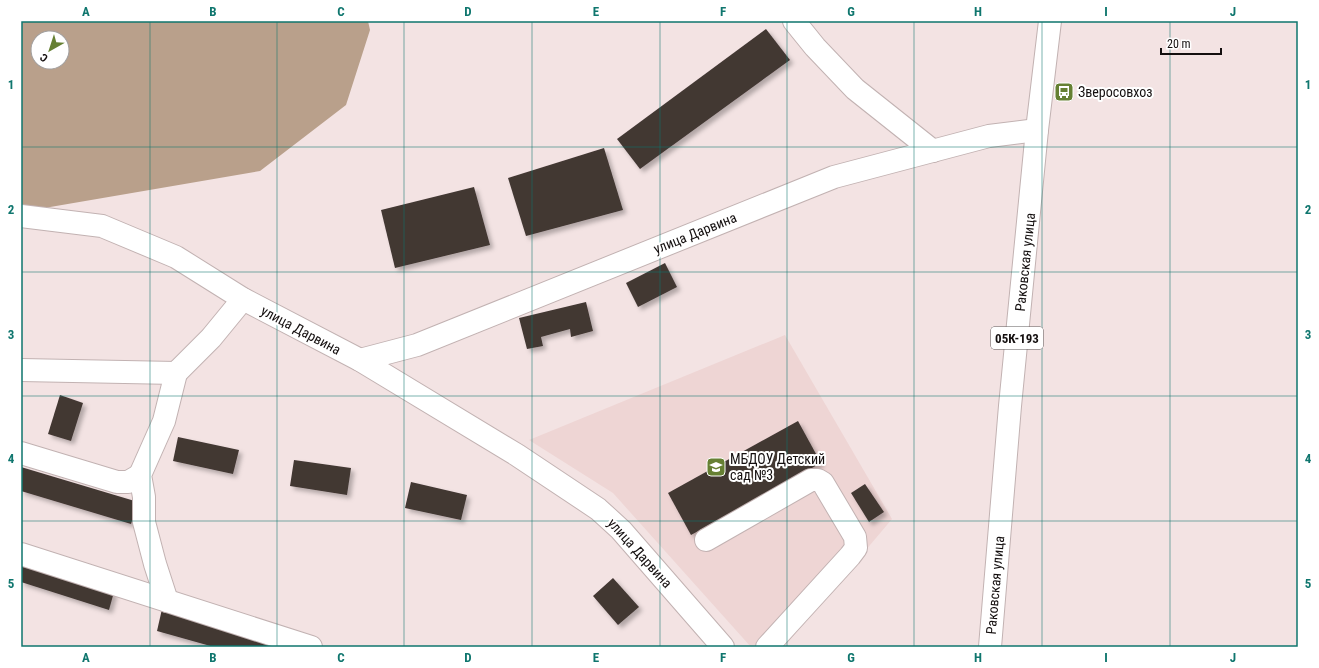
<svg xmlns="http://www.w3.org/2000/svg" width="1319" height="668" font-family="'Roboto Condensed',sans-serif">
<style>
.built{fill:#eed5d4}
.forest{fill:#b9a08b;fill-rule:evenodd}
.building{fill:#423733;filter:url(#shadow)}
.lines{fill:none;stroke-linecap:round;stroke-linejoin:round}
.minor-casing{stroke:#c2b2b2;stroke-width:24}
.major-casing{stroke:#c2b2b2;stroke-width:24}
.minor{stroke:#fff;stroke-width:22}
.major{stroke:#fff;stroke-width:22}
.grid{fill:none;stroke:#0f766e;stroke-width:1;stroke-opacity:0.55}
.labels{text-anchor:middle;stroke-width:4;stroke-linejoin:round;paint-order:stroke}
.shield{fill:#fff;stroke:#5a5757;stroke-width:1}
.shield-label{font-size:13px;font-weight:bold;fill:#140f0f}
.poi-label{font-size:14px;fill:#140f0f;stroke:#fff;text-anchor:start}
.street-label{font-size:14px;fill:#140f0f;stroke:#fff}
.neatline{fill:none;stroke:#0f766e;stroke-width:1.5}
.grid-label{font-size:13px;text-anchor:middle;font-weight:bold;fill:#0f766e}
</style>
<defs>
<filter id="shadow"><feDropShadow dx="3.5" dy="3.5" stdDeviation="2" flood-color="#0004"/></filter>
</defs>
<rect width="100%" height="100%" fill="#f3e3e3"/>
<!-- built -->
<polygon class="built" points="785,335 892,519 784,647 751,647 613,493 529,440"/>
<!-- forest -->
<path class="forest" d="M21,21H368L370,30L346,105L260,171L21,212ZM38,38H62V62H38Z"/>
<!-- building -->
<g class="building">
<polygon points="766,29 790,60 640,169 617,139"/>
<polygon points="604,148 623,210 526,236 508,178"/>
<polygon points="474,187 490,245 395,268 381,210"/>
<polygon points="665,263 677,287 638,307 626,283"/>
<polygon points="586,302 593,331 571,337 570,329 541,337 543,346 527,349 519,318"/>
<polygon points="60,395 83,403 71,441 48,434"/>
<polygon points="798,421 821,463 691,535 668,493"/>
<polygon points="178,437 239,450 233,474 173,461"/>
<polygon points="294,460 351,468 347,495 290,486"/>
<polygon points="21,467 138,502 131,524 21,491"/>
<polygon points="411,482 467,495 461,520 405,508"/>
<polygon points="865,484 884,512 869,522 851,493"/>
<polygon points="21,563 114,592 109,610 21,582"/>
<polygon points="613,578 639,607 618,625 593,596"/>
<polygon points="162,609 296,647 214,647 157,631"/>
</g>
<g class="lines">
<defs>
<g id="minor">
<polyline points="794,21 815,47 855,89 933,151"/>
<polyline points="21,216 102,226 176,257 243,299 360,360 517,455 598,509 621,530 723,647"/>
<polyline points="360,360 417,345 834,177 989,136 1037,130"/>
<polyline points="21,370 176,373 211,338 243,299"/>
<polyline points="21,453 117,482 128,482 140,475"/>
<polyline points="706,540 811,480 818,480 823,483 855,537 856,548 850,556 767,647"/>
<polyline points="21,554 311,647"/>
<polyline points="167,601 155,564 144,522 144,497 140,475 164,421 176,373"/>
</g>
<polyline id="major" points="990,647 1010,406 1037,130 1050,21"/>
</defs>
<!-- minor casing -->
<use href="#minor" class="minor-casing"/>
<!-- major casing -->
<use href="#major" class="major-casing"/>
<!-- minor -->
<use href="#minor" class="minor"/>
<!-- major -->
<use href="#major" class="major"/>
</g>
<!-- grid -->
<path class="grid" d="M150,21V647M277,21V647M404,21V647M532,21V647M660,21V647M787,21V647M914,21V647M1042,21V647M1170,21V647M21,147H1298M21,272H1298M21,396H1298M21,521H1298"/>
<!-- icons -->
<defs>
<symbol id="bus-square" viewBox="-11 -11 22 22"><rect x="-9" y="-9" width="18" height="18" rx="4" fill="#668033" stroke="#fff"/><path d="M-5-6H5V4H4V6H2V4H-2V6H-4V4H-5ZM-3.5-4V0h7V-4ZM-3.5 1.2v1.5H-2V1.2ZM2 1.2v1.5H3.5V1.2Z" fill="#fff"/></symbol>
<symbol id="school-square" viewBox="-11 -11 22 22"><rect x="-9" y="-9" width="18" height="18" rx="4" fill="#668033" stroke="#fff"/><path d="M0-5L7-2L0 1L-7-2ZM-4 1L0 2.5L4 1V4Q0 6-4 4Z" fill="#fff"/></symbol>
</defs>
<g fill-rule="evenodd">
<use href="#bus-square" x="1053" y="81" width="22" height="22"/>
<use href="#school-square" x="705" y="456" width="22" height="22"/>
</g>
<g class="labels">
<!-- shield labels -->
<rect class="shield" x="991" y="327" width="52" height="22" rx="3"/>
<g class="shield-label">
<text x="1017" y="343">05К-193</text>
</g>
<!-- poi labels -->
<g class="poi-label">
<text x="1078" y="97">Зверосовхоз</text>
<text x="730" y="464">МБДОУ Детский<tspan x="730" dy="16">сад №3</tspan></text>
</g>
<!-- street labels -->
<g class="street-label">
<text transform="translate(695 233) rotate(-22)" y="5">улица Дарвина</text>
<text transform="translate(1025 262) rotate(-84)" y="5">Раковская улица</text>
<text transform="translate(301 330) rotate(28)" y="5">улица Дарвина</text>
<text transform="translate(640 553) rotate(48)" y="5">улица Дарвина</text>
<text transform="translate(995 585) rotate(-85)" y="5">Раковская улица</text>
</g>
</g>
<!-- border -->
<rect width="1319" height="668" fill="none" stroke="#ffffff" stroke-width="44"/>
<!-- north arrow -->
<g transform="translate(50 50) rotate(219)"><circle r="19" fill="#ffffff" stroke="#a19f9f"/>
<path d="M0-3L7 15L0 10L-7 15Z" fill="#668033"/>
<text y="-6" font-size="11" font-weight="bold" text-anchor="middle" fill="#140f0f">С</text>
</g>
<!-- scale -->
<path d="M1161 48v6h60v-6" fill="none" stroke="#140f0f" stroke-width="2"/>
<text x="1167" y="48" font-size="12" fill="#140f0f" stroke="#ffffff" stroke-width="3" paint-order="stroke">20 m</text>
<rect x="22" y="22" width="1275" height="624" class="neatline"/>
<g class="grid-label">
<text x="86" y="16">A</text>
<text x="213" y="16">B</text>
<text x="341" y="16">C</text>
<text x="468" y="16">D</text>
<text x="596" y="16">E</text>
<text x="723" y="16">F</text>
<text x="851" y="16">G</text>
<text x="978" y="16">H</text>
<text x="1106" y="16">I</text>
<text x="1233" y="16">J</text>
<text x="11" y="89">1</text>
<text x="1308" y="89">1</text>
<text x="11" y="214">2</text>
<text x="1308" y="214">2</text>
<text x="11" y="339">3</text>
<text x="1308" y="339">3</text>
<text x="11" y="463">4</text>
<text x="1308" y="463">4</text>
<text x="11" y="588">5</text>
<text x="1308" y="588">5</text>
<text x="86" y="662">A</text>
<text x="213" y="662">B</text>
<text x="341" y="662">C</text>
<text x="468" y="662">D</text>
<text x="596" y="662">E</text>
<text x="723" y="662">F</text>
<text x="851" y="662">G</text>
<text x="978" y="662">H</text>
<text x="1106" y="662">I</text>
<text x="1233" y="662">J</text>
</g>
</svg>
